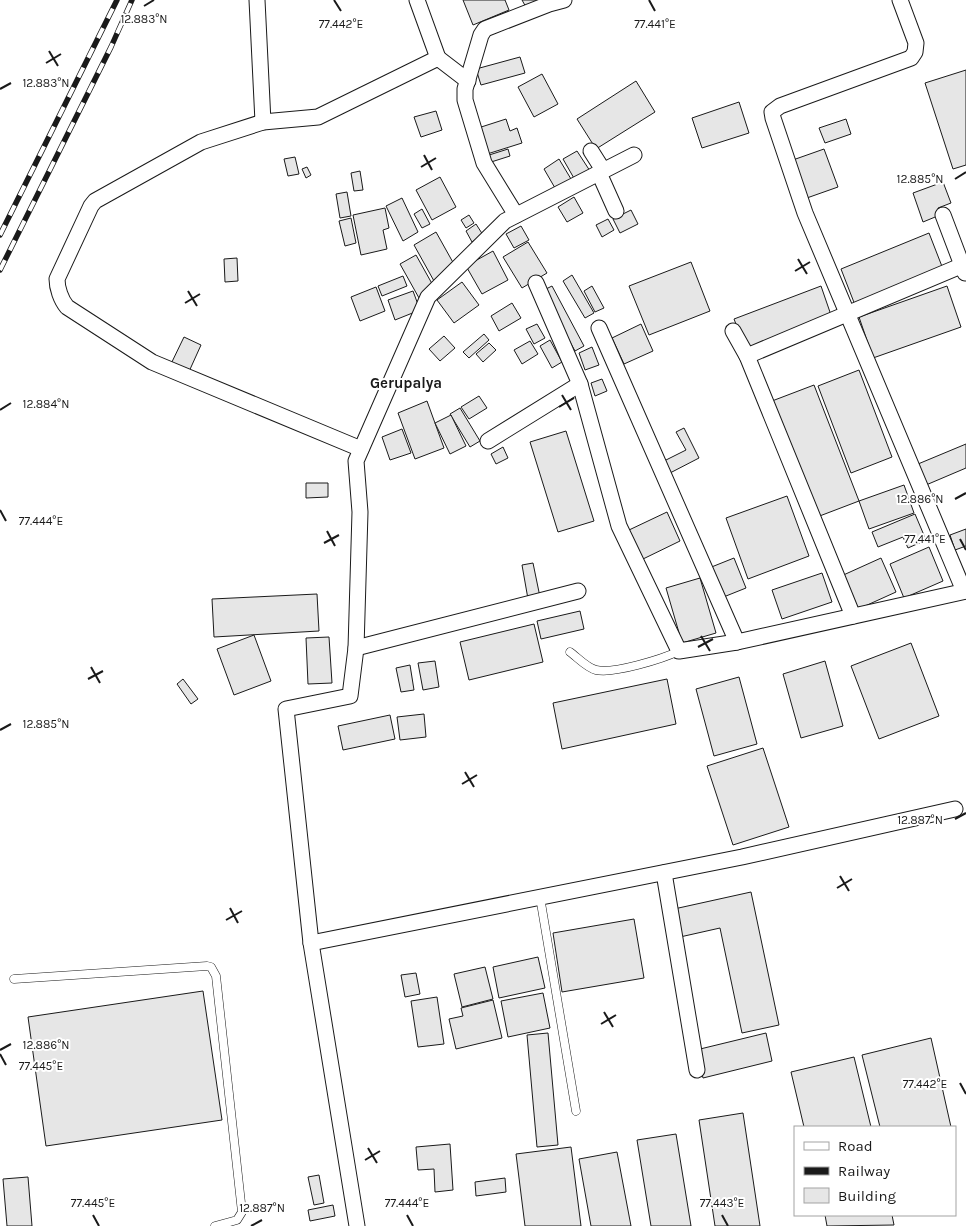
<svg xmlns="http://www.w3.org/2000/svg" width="966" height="1226" font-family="Karla,sans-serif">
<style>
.building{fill:#e6e6e6;stroke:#1a1a1a}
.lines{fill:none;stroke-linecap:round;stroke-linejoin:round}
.lane-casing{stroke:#1a1a1a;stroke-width:9}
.street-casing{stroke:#1a1a1a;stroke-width:17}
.lane{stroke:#fff;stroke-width:8}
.street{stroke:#fff;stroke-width:15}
.rail-casing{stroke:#1a1a1a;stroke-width:5.5}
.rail{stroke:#fff;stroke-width:4;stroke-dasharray:11;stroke-linecap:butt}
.ticks{fill:none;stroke:#1a1a1a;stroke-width:2}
.labels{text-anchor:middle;stroke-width:4;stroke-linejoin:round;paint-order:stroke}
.neighbourhood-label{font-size:15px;font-weight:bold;fill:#1a1a1a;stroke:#fff}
.ticks-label{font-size:12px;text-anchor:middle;fill:#1a1a1a;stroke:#fff;stroke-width:4;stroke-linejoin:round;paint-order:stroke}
</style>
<rect width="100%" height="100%" fill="#fff"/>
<!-- building -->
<g class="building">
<polygon points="463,0 505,0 509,10 473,25"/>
<polygon points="522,0 544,0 527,9"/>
<polygon points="520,57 525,73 481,85 476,69"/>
<polygon points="966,70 966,165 953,169 925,83"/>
<polygon points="542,74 558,104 534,117 518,87"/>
<polygon points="636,81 655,112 596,149 577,119"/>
<polygon points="739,102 749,133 702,148 692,118"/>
<polygon points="436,111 442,130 421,137 414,117"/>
<polygon points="506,119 510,131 517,128 522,143 484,155 475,129"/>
<polygon points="846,119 851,134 825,143 819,128"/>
<polygon points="508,149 510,156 488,163 486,156"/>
<polygon points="824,149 838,187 804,199 790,161"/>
<polygon points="577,151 590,171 575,180 563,159"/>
<polygon points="295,157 299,174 288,176 284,159"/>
<polygon points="559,159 571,179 555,188 544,169"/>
<polygon points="307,167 311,175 306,178 302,169"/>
<polygon points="360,171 363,190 354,191 351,173"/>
<polygon points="440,177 456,207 432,220 416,190"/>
<polygon points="943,182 951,203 938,208 940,215 923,222 913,193"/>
<polygon points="347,192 351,216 340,218 336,194"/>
<polygon points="574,197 583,213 567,222 558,207"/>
<polygon points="402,198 418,232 403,241 386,206"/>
<polygon points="385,208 389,228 383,230 387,249 361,255 353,215"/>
<polygon points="422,209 430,224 422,228 414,214"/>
<polygon points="631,210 638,224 620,233 613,219"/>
<polygon points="469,215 474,223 466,228 461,220"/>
<polygon points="351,218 356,243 345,246 339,221"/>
<polygon points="608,219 614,230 602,237 596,225"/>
<polygon points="476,224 483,235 472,242 466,231"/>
<polygon points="521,226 529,240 514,248 506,234"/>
<polygon points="436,232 455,266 434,281 414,245"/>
<polygon points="929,233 943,269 855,305 841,269"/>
<polygon points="528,242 547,273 522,288 503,257"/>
<polygon points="493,251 508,280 482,294 466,266"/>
<polygon points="416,255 435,289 419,298 400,264"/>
<polygon points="237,258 238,281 225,282 224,259"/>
<polygon points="691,262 710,311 649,335 629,286"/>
<polygon points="572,275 594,313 585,318 563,281"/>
<polygon points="403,276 407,286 382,296 378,286"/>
<polygon points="462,282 479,305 454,323 437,300"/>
<polygon points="552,286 584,346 575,351 542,291"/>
<polygon points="592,286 604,308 595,312 584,291"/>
<polygon points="821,286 832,318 746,350 734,319"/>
<polygon points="947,286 961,327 873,358 859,317"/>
<polygon points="376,287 385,311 360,321 351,297"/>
<polygon points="413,291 420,310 395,320 388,300"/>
<polygon points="512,303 521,318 499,331 491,316"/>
<polygon points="537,324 545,338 534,344 526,329"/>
<polygon points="641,324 653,351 624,364 612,338"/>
<polygon points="484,334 489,340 469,358 463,352"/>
<polygon points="444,336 455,348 440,361 429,349"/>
<polygon points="184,337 201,345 187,376 169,368"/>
<polygon points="550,340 562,362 552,368 540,346"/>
<polygon points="530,341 538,354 522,364 514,350"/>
<polygon points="489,343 496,350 483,362 476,354"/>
<polygon points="592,347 599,365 585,370 579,353"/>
<polygon points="859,370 892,457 851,473 818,386"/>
<polygon points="602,379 607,391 595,396 591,383"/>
<polygon points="814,385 859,501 817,517 772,401"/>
<polygon points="479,396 487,408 469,419 461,407"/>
<polygon points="427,401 444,448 415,459 398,413"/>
<polygon points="460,408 480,441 470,447 450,414"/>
<polygon points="451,415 466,446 450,454 435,423"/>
<polygon points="684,428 699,458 670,473 664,461 686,450 676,432"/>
<polygon points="402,429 411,453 390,460 382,437"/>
<polygon points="566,431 594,521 558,532 530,442"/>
<polygon points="966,444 966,468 926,485 918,464"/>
<polygon points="503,447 508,458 496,464 491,454"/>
<polygon points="306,483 328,483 328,497 306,498"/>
<polygon points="904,485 914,513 869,529 859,501"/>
<polygon points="787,496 809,556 748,579 726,518"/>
<polygon points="667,512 680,541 643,559 629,530"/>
<polygon points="915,514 926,540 908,548 903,537 878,547 872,532"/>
<polygon points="966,529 966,546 955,550 950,535"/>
<polygon points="929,547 943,581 904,598 890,564"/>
<polygon points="734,558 746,588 721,598 709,568"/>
<polygon points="881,558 896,592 854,611 839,577"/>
<polygon points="533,563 540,597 528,599 522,565"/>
<polygon points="822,573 832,602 782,619 772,590"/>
<polygon points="700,578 716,633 682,643 666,588"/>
<polygon points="317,594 319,631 214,637 212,599"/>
<polygon points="580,611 584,629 541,639 537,621"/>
<polygon points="534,624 543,662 469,680 460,642"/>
<polygon points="254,635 271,681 234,695 217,649"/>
<polygon points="329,637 332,683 308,684 306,638"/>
<polygon points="911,643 939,716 879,739 851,666"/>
<polygon points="435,661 439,687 423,690 418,663"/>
<polygon points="825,661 843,726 801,738 783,674"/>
<polygon points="410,665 414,690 401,692 396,668"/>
<polygon points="739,677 757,744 714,756 696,689"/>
<polygon points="183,679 198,699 191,704 177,684"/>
<polygon points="667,679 676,724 562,749 553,703"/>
<polygon points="424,714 426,737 400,740 397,717"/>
<polygon points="390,715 395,739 343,750 338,726"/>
<polygon points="763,748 789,827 733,845 707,766"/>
<polygon points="751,892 779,1025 742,1033 720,928 680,937 674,909"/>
<polygon points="634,919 644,978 562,992 553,933"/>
<polygon points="538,957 545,988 499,998 493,967"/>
<polygon points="485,967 493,999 462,1007 454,974"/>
<polygon points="416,973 420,994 405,997 401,975"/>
<polygon points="203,991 222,1120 46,1146 28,1017"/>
<polygon points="543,993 550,1028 508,1037 501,1001"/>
<polygon points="437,997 444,1044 418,1047 411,1001"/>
<polygon points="493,1000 502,1038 456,1049 449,1019 463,1016 461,1008"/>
<polygon points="548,1033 558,1145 537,1147 527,1035"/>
<polygon points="766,1033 772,1061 703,1078 696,1050"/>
<polygon points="931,1038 951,1127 880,1127 862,1055"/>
<polygon points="854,1057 871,1127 804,1127 791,1072"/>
<polygon points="743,1113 760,1226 715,1226 699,1120"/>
<polygon points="676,1134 691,1226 651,1226 637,1140"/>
<polygon points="450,1144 453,1190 435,1192 434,1169 418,1170 416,1147"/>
<polygon points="571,1147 581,1226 525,1226 516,1154"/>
<polygon points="617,1152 631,1226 591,1226 579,1159"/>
<polygon points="319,1175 324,1203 314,1205 308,1177"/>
<polygon points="28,1177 32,1226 7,1226 3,1179"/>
<polygon points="505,1178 506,1192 476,1196 475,1182"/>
<polygon points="333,1205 335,1216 310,1221 308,1210"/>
<polygon points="825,1215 892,1215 894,1225 827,1226"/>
</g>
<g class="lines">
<defs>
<g id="lane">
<path d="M570,652C577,657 587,668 596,670C614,674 662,659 679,651"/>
<polyline points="540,897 576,1111"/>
<polyline points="14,979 207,966 211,967 216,976 242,1212 237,1220 215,1226"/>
</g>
<g id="street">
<polyline points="257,0 263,122"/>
<polyline points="417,0 438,58"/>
<polyline points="900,0 916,43 915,52 911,58 780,106 772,112 773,118 805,213 964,591"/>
<polyline points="591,151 603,170"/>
<polyline points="599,173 616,211"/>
<polyline points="516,215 484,163 465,100 465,89 481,35 485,29 549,4 564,0"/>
<polyline points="943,215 965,273"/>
<polyline points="536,283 580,384 619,526 679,651 737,642 966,591"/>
<polyline points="599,328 737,642"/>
<polyline points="733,331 747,356 853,616"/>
<polyline points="747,356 963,265"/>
<polyline points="488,441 580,384"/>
<path d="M361,449L152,362L67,307C61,300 57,288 57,279L91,206L95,201L201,142L263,122L318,117L438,58L468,81"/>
<polyline points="356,648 578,591"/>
<polyline points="664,873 697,1070"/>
<polyline points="311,943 742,857 955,809"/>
<polyline points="357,1226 311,943 286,709 350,696 356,648 360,512 356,461 428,297 505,221 634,155"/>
</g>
</defs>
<!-- lane casing -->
<use href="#lane" class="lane-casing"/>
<!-- street casing -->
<use href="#street" class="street-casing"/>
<!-- lane -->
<use href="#lane" class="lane"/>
<!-- street -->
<use href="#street" class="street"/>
<defs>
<g id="rail">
<polyline points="0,235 117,0"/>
<polyline points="0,270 111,47 132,0"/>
</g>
</defs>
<!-- rail casing -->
<use href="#rail" class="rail-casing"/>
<!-- rail -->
<use href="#rail" class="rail"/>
</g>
<!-- ticks -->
<path class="ticks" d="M334,0L341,11M649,0L655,11M144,6L154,0M49,51L58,66M46,63L61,54M0,89L11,83M424,155L432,170M421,167L436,158M955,179L966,172M798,259L807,274M795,271L810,262M188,291L197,306M185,303L200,294M562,395L571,410M559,407L574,398M0,410L11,403M955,499L966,493M0,510L6,521M327,531L335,546M960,539L966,550M324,543L339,535M701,636L710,651M698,647L713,639M91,667L100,683M88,679L103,671M0,730L11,724M465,772L474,787M462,784L477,775M955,819L966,813M840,876L849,891M837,888L852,879M230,908L238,923M226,920L242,911M604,1012L613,1027M601,1024L616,1015M0,1050L11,1044M0,1054L6,1065M960,1083L966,1094M368,1148L377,1163M365,1160L380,1151M93,1215L99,1226M407,1215L413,1226M722,1215L728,1226M251,1226L262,1220"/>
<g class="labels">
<!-- neighbourhood labels -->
<g class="neighbourhood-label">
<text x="406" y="388">Gerupalya</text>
</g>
</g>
<g class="ticks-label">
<text x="144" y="23">12.883°N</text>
<text x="341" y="28">77.442°E</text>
<text x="655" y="28">77.441°E</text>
<text x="46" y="87">12.883°N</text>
<text x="920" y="183">12.885°N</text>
<text x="46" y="408">12.884°N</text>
<text x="920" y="503">12.886°N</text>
<text x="41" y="525">77.444°E</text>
<text x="925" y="543">77.441°E</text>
<text x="46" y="728">12.885°N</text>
<text x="920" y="824">12.887°N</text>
<text x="46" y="1049">12.886°N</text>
<text x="41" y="1070">77.445°E</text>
<text x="925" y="1088">77.442°E</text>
<text x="93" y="1207">77.445°E</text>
<text x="407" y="1207">77.444°E</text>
<text x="722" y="1207">77.443°E</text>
<text x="262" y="1212">12.887°N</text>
</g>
<!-- legend -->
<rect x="794" y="1126" width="162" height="90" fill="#ffffff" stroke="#a3a3a3"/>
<rect x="804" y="1142" width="25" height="8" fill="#ffffff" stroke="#a3a3a3"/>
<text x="838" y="1151" font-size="15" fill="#1a1a1a">Road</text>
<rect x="804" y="1167" width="25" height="8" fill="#1a1a1a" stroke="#a3a3a3"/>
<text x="838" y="1176" font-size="15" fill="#1a1a1a">Railway</text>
<rect x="804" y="1188" width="25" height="15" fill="#e6e6e6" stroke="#a3a3a3"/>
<text x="838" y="1201" font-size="15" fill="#1a1a1a">Building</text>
</svg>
